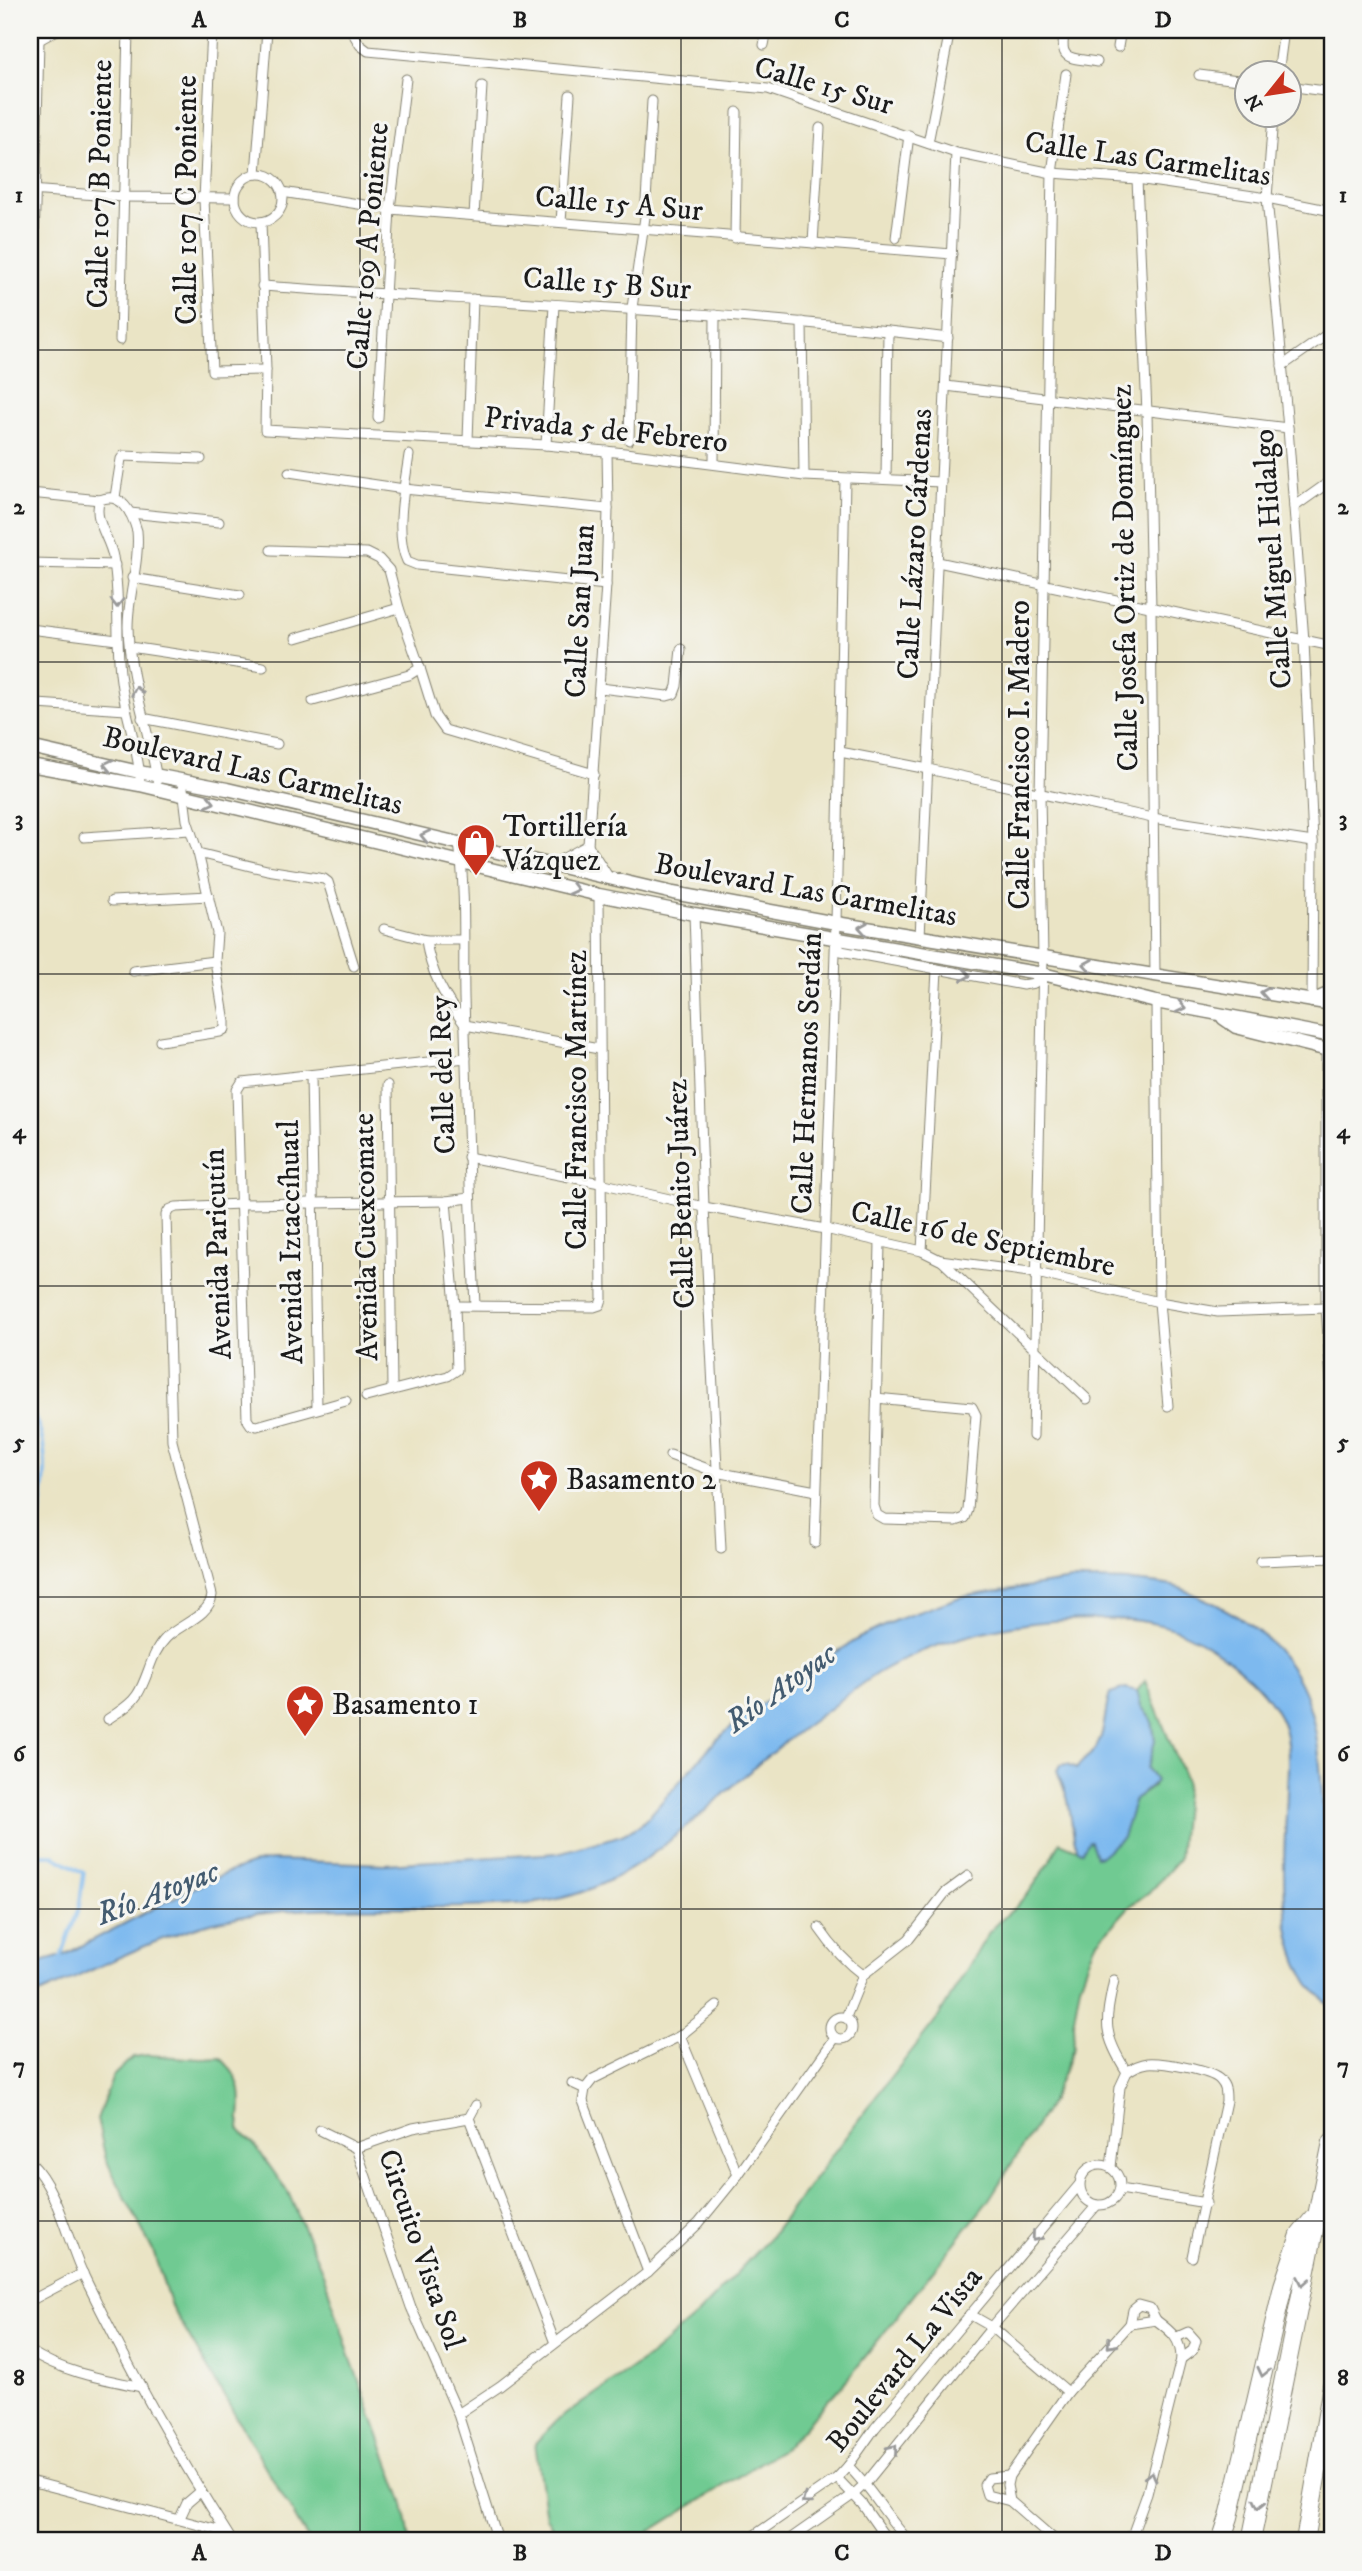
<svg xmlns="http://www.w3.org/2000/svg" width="1362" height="2571" font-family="'IM FELL DW Pica',serif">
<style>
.green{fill:#70ca92;stroke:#467357;stroke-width:2}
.water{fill:#7db9ef;stroke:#4c6a86;stroke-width:2}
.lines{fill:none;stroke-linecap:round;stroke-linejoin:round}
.stream{stroke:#7db9ef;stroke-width:3.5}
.street-casing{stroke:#838070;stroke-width:11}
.secondary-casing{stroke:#838070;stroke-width:15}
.highway-casing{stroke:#838070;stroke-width:20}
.street{stroke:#fff;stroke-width:9}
.secondary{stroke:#fff;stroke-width:12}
.highway{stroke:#fff;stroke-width:18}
.oneway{stroke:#999}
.grid{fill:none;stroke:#1c1c1c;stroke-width:2;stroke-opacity:0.55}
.labels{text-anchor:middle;stroke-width:6;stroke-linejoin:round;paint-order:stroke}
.street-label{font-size:30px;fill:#1c1c1c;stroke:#f6f6f2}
.poi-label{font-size:30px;fill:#1c1c1c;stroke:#f6f6f2;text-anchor:start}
.water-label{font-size:32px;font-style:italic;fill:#435b70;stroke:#f6f6f2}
.neatline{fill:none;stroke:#1c1c1c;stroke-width:2.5}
.grid-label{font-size:23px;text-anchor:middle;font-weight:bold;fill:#1c1c1c}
</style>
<rect width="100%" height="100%" fill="#f6f6f2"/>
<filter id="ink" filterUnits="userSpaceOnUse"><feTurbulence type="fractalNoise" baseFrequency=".0143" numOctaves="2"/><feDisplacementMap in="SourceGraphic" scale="14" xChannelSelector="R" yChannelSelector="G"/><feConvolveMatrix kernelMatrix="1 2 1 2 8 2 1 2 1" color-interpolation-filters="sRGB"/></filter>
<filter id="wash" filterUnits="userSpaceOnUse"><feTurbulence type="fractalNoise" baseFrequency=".00686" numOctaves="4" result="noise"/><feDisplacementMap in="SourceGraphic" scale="28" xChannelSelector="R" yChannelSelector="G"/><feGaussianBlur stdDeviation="1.57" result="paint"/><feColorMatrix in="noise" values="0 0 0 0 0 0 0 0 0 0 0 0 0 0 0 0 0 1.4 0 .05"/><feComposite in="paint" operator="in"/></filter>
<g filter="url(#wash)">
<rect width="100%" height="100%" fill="#eae4c5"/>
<!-- green -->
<g class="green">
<polygon points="1145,1681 1186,1781 1179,1859 1153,1889 1129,1907 1095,1944 1080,1985 1073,2024 1074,2047 1049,2105 988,2201 850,2376 787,2446 635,2541 561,2541 546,2518 535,2443 556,2421 647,2358 698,2314 771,2236 874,2099 939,2016 989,1932 1027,1895 1050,1862 1060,1842 1081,1851 1089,1840 1091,1841 1096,1857 1103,1854 1123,1837 1135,1799 1153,1786 1155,1778 1147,1768 1155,1741 1152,1721 1141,1706 1137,1691"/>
<path d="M148,2055L201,2059L221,2058C245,2082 242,2098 239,2129L256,2147L288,2192L323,2273L351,2359L404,2504L410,2541H309L171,2306L153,2251L106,2160L97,2119L113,2076L133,2057Z"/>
</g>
<!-- water -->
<g class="water">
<path d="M1072,1580C1105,1580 1140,1580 1173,1586C1183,1588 1193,1594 1203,1598C1247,1618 1286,1647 1305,1694C1321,1735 1321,1782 1324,1825C1326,1850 1331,1875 1332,1899C1334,1935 1332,1971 1332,2006C1270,1966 1285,1855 1287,1791C1288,1767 1291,1738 1279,1716C1270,1698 1250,1678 1235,1665C1178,1619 1139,1617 1068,1620C1006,1623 935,1640 881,1671C864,1681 848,1694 833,1706C798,1731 765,1757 733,1786C685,1828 637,1876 573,1895C538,1906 500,1906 464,1907C405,1908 344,1906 285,1911C255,1914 223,1918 194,1928C137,1946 84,1975 30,1998V1965L62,1956L179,1895L226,1873L251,1864L272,1860L386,1864L558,1853L622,1835L639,1826L652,1813L716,1740L751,1711L827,1658L863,1636L896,1620L960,1597Z"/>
<path d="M1126,1688L1137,1691L1141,1706L1152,1721L1155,1741L1147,1768L1156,1781L1135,1799L1123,1837L1101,1856L1096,1857L1091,1841H1089L1082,1851L1078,1850L1074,1838L1068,1800L1057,1770L1061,1765L1068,1764L1077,1768C1082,1759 1091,1756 1096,1748C1106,1731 1104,1711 1110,1693Z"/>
</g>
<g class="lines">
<!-- stream -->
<g class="stream">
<path d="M30,1408C56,1453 42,1498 35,1546L30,1550"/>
<polyline points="30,1855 53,1855 84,1873 79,1907 61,1958"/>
</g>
</g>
</g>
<g filter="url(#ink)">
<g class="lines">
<defs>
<g id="street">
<polyline points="212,30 204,199 212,371 266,370"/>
<polyline points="351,30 360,45 368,51 768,89 956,153 1052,173 1137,179 1267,198 1332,211"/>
<path d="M1065,30C1058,62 1070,57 1097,62"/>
<polyline points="30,41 39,40 57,30"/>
<polyline points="764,45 767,30"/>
<polyline points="1118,47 1121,30"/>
<polyline points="1278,74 1284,30"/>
<polyline points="1199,75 1246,81"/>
<polyline points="1288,86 1332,92"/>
<polyline points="1273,116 1267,198 1288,428 1304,641 1313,842 1312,1001"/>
<polyline points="928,143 950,30"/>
<polyline points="256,174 267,30"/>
<circle cx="259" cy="198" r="24"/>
<polyline points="1137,179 1147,413 1151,608 1155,976"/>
<polyline points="30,190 123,197 235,198"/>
<polyline points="282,192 390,209 952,254"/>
<polyline points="474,216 482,86"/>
<polyline points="261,222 266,370 265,430 546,445 625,453 804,476 941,482"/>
<polyline points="561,222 570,95"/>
<polyline points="735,238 737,112"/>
<polyline points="896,238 909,135"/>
<polyline points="813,243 820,128"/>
<path d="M262,286C491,302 720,310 948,338"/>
<polyline points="33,290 39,40"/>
<polyline points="802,322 804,476"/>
<polyline points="120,340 128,30"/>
<polyline points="1282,366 1332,331"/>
<polyline points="946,386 1288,428"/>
<polyline points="378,418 390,209 406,79"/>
<polyline points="468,440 473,299"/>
<polyline points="629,440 632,308 645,217 652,101"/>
<polyline points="546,445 554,305"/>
<path d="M409,455C405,484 394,534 407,561L417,565L606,585"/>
<polyline points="714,463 715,315"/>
<polyline points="289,472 404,489 608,509"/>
<polyline points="886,479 888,331"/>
<polyline points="30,493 100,500"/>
<polyline points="115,497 121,459 123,456 201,459"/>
<polyline points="1294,507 1332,480"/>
<polyline points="130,513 219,522"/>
<polyline points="271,550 367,553 379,559 389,570 399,608 420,668 409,675 313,701"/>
<polyline points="938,562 1332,646"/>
<polyline points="30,563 115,565"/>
<polyline points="132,578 240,595"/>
<polyline points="30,629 117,640"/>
<polyline points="296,638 399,608"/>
<polyline points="130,647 263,667"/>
<polyline points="420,668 435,716 445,730 594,774"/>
<polyline points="600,688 667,696 674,694 677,686 681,649"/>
<polyline points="37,704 126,710"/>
<polyline points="142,718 277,744"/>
<polyline points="840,752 928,769 1152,818 1313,842"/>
<path d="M140,777C137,744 125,713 121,681C115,640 121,597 113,557C110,538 92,519 100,500C121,491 132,513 137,531C140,562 128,595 128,627C129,680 149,728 157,780"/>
<polyline points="84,837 190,830"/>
<path d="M459,843C466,894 463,946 464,997C467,1100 470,1203 475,1305"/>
<polyline points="588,845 606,585 608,509 607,451"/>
<polyline points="198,853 267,870 324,879 328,882 354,966"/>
<polyline points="553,864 588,845 609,878"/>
<polyline points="112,901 209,896"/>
<polyline points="694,914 704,1207 721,1549"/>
<polyline points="384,929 426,940 463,940"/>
<polyline points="920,937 956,153"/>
<path d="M426,940C430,973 446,999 465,1025L599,1049"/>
<polyline points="836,943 841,951 1023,985 1034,983 1043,974"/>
<polyline points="133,971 215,961"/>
<polyline points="1156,1002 1159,1302 1168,1406"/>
<polyline points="160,1041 220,1032 225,1029 225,1022 215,961 217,933 198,853 187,820 182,780"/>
<polyline points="1326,1049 1326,1308 1332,1395"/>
<polyline points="311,1075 317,1408"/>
<polyline points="388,1085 392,1389"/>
<polyline points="468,1157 600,1183 704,1207 825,1229 922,1251 940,1260 1037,1273 1159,1302 1218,1312 1326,1308"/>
<polyline points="922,1251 937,970"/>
<polyline points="941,1260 1087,1399"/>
<polyline points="455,1306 594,1307 600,1305 602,1299 599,895"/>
<polyline points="366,1397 448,1376 457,1370 455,1306 446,1201"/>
<polyline points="876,1398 972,1407 976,1415 968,1510 965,1518 956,1521 884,1519 877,1515 874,1506 880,1243"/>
<polyline points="346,1401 257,1426 251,1425 247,1419 237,1090 242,1082 466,1058"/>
<polyline points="1033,1436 1043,958 1040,794 1052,173 1066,74"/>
<polyline points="670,1455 716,1472 816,1491"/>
<polyline points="815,1543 836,923 845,479"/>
<polyline points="1260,1561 1332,1558"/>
<path d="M108,1719C118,1712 130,1706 137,1695C149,1677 150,1654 166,1638C180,1624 210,1616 212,1595L172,1441L166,1215L169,1210L176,1207L240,1204L446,1201L470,1198"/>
<path d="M819,1928C832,1947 845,1962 863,1975"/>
<path d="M1114,1980C1105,2023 1102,2033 1127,2072"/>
<circle cx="841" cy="2028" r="11"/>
<polyline points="846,2017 863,1975 909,1939 945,1893 968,1876"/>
<polyline points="680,2036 738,2175"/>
<polyline points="572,2083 585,2089"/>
<polyline points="469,2118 555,2343"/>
<polyline points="469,2118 476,2105"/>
<polyline points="320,2130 356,2148"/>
<polyline points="356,2148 411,2307 458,2414 498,2541"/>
<polyline points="356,2148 413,2128 469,2118"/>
<path d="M30,2162C58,2189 67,2241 84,2276C128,2367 178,2456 232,2541"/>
<circle cx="1100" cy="2185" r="20"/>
<path d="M1111,2167L1120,2087L1127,2072C1134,2067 1140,2064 1148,2063C1162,2062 1211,2070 1220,2080C1226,2086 1226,2092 1226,2101L1192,2257"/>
<polyline points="1120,2189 1206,2203"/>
<polyline points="648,2272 583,2101 585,2089 593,2079 680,2036 717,2006"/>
<polyline points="30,2301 83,2273"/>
<polyline points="971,2315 992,2327 1068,2392"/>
<polyline points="1130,2324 1133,2310 1139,2305 1150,2308 1156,2320"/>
<polyline points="1177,2337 1188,2332 1196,2341 1193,2350 1181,2359"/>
<path d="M30,2351C64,2373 103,2379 142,2387"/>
<polyline points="458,2414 500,2386 648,2272 699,2223 738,2175 835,2038"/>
<path d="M848,2466C872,2489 886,2517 909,2541"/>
<polyline points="1009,2476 989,2478 984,2485 987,2495 1010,2501"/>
<polyline points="837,2478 862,2504 888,2541"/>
<polyline points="30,2481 226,2532"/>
<polyline points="180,2518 187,2503 201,2491"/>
<polyline points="746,2541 837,2478 848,2466 875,2428 1079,2185"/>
<polyline points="787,2541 854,2494 866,2483 992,2327 1097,2205"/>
<path d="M1056,2541L1010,2501L1007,2485L1009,2476L1068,2392L1130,2324L1156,2320C1172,2332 1181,2339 1181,2359L1147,2494L1130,2541"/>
</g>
<g id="secondary">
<polyline points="30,747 139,772 227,789 673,893 836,923 1332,1004"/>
<polyline points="30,765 140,785 599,895 694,914 1043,974 1156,1002 1332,1036"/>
<polyline points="1312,1001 1332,992"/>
<polyline points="1223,1018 1236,1027 1332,1051"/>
</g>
<g id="highway">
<polyline points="1221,2541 1229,2517 1283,2286 1300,2235 1313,2219"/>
<polyline points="1251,2541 1332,2142"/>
<polyline points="1305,2541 1332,2386"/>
</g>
</defs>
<!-- street casing -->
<use href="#street" class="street-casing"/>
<!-- secondary casing -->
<use href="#secondary" class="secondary-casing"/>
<!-- highway casing -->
<use href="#highway" class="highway-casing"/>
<!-- street -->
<use href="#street" class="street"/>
<!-- secondary -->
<use href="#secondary" class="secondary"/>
<!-- highway -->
<use href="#highway" class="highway"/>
</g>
<!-- one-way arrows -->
<defs><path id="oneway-chevron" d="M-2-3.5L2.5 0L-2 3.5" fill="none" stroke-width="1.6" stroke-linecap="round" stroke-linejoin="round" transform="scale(1.75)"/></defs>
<g class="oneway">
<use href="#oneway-chevron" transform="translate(117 603) rotate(90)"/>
<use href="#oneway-chevron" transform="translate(137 691) rotate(-101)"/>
<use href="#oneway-chevron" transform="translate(108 765) rotate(-167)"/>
<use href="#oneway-chevron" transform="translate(210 802) rotate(13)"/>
<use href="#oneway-chevron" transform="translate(425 836) rotate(-167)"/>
<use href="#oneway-chevron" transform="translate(574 889) rotate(14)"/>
<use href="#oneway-chevron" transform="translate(863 928) rotate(-171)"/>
<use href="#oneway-chevron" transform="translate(1088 965) rotate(-171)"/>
<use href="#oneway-chevron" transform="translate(966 975) rotate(10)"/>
<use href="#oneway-chevron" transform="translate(1265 993) rotate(-171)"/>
<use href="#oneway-chevron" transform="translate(1181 1007) rotate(12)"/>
<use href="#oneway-chevron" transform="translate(1036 2237) rotate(130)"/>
<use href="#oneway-chevron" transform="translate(1303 2281) rotate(101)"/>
<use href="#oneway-chevron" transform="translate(1111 2344) rotate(132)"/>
<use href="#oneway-chevron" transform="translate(1263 2372) rotate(103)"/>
<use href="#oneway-chevron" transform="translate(893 2449) rotate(-51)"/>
<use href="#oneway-chevron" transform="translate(1151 2476) rotate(-76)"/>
<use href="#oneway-chevron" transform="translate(806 2500) rotate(144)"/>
<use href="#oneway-chevron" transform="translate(1259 2504) rotate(102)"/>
</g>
</g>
<!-- grid -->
<path class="grid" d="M360,30V2541M681,30V2541M1002,30V2541M30,350H1332M30,662H1332M30,974H1332M30,1286H1332M30,1597H1332M30,1909H1332M30,2221H1332"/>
<!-- icons -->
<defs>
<symbol id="shop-pin" viewBox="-11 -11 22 30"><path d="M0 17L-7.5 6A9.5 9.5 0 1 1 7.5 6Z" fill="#c8321e" stroke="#f6f6f2"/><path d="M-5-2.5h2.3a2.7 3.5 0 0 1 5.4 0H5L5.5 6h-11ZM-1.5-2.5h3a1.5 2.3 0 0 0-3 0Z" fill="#fff"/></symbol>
<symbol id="sight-pin" viewBox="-11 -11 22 30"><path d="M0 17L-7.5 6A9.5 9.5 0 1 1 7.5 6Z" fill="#c8321e" stroke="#f6f6f2"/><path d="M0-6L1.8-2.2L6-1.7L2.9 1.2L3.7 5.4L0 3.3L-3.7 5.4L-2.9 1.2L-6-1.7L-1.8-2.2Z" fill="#fff"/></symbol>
</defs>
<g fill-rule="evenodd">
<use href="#shop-pin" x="454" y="821" width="44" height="60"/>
<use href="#sight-pin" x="517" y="1457" width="44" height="60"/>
<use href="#sight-pin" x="283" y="1682" width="44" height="60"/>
</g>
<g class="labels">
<!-- street labels -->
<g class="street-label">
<text transform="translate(824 85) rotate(16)" y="10">Calle 15 Sur</text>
<text transform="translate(1148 158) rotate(8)" y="10">Calle Las Carmelitas</text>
<text transform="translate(99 184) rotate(-89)" y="10">Calle 107 B Poniente</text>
<text transform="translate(186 200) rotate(-90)" y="10">Calle 107 C Poniente</text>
<text transform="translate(619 203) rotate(5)" y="10">Calle 15 A Sur</text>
<text transform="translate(367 246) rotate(-85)" y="10">Calle 109 A Poniente</text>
<text transform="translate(607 283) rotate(4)" y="10">Calle 15 B Sur</text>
<text transform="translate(606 429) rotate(6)" y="10">Privada 5 de Febrero</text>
<text transform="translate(914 544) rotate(-87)" y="10">Calle Lázaro Cárdenas</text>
<text transform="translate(1272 559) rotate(-94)" y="10">Calle Miguel Hidalgo</text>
<text transform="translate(1124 578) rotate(-91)" y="10">Calle Josefa Ortiz de Domínguez</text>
<text transform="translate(579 611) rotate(-87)" y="10">Calle San Juan</text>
<text transform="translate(1019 755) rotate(-90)" y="10">Calle Francisco I. Madero</text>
<text transform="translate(253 770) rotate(13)" y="10">Boulevard Las Carmelitas</text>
<text transform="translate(806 889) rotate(10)" y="10">Boulevard Las Carmelitas</text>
<text transform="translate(806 1073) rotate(-88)" y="10">Calle Hermanos Serdán</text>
<text transform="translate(442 1075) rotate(-92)" y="10">Calle del Rey</text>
<text transform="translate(576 1100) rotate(-90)" y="10">Calle Francisco Martínez</text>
<text transform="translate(680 1194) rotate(-92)" y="10">Calle Benito Juárez</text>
<text transform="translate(365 1237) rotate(-91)" y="10">Avenida Cuexcomate</text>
<text transform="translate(983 1238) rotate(12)" y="10">Calle 16 de Septiembre</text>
<text transform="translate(290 1242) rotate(-91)" y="10">Avenida Iztaccíhuatl</text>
<text transform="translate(217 1254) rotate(-92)" y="10">Avenida Paricutín</text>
<text transform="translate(422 2249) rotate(71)" y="10">Circuito Vista Sol</text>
<text transform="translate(904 2359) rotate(-51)" y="10">Boulevard La Vista</text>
</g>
<!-- poi labels -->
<g class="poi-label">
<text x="503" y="836">Tortillería<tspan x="503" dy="34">Vázquez</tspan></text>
<text x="566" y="1489">Basamento 2</text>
<text x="332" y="1714">Basamento 1</text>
</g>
<!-- water labels -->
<g class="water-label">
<text transform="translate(780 1687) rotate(-36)" y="11">Río Atoyac</text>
<text transform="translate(157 1892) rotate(-21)" y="11">Río Atoyac</text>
</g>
</g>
<!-- margin -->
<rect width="1362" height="2571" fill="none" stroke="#f6f6f2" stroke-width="77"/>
<!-- north arrow -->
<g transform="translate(1268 94) rotate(240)"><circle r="33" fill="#f6f6f2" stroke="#9f9f9c" stroke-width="2"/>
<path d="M0-5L12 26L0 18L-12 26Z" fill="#c8321e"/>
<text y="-10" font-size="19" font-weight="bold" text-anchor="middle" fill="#1c1c1c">N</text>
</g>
<rect x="38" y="38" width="1286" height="2494" class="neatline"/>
<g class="grid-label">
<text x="199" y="27">A</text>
<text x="520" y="27">B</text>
<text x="842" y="27">C</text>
<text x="1163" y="27">D</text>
<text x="19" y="202">1</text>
<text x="1343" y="202">1</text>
<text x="19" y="514">2</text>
<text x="1343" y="514">2</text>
<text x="19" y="826">3</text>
<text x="1343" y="826">3</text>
<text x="19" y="1138">4</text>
<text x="1343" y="1138">4</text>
<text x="19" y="1449">5</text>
<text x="1343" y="1449">5</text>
<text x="19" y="1761">6</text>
<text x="1343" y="1761">6</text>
<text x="19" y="2073">7</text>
<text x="1343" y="2073">7</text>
<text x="19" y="2385">8</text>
<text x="1343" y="2385">8</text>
<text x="199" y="2560">A</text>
<text x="520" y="2560">B</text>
<text x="842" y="2560">C</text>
<text x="1163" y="2560">D</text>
</g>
</svg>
